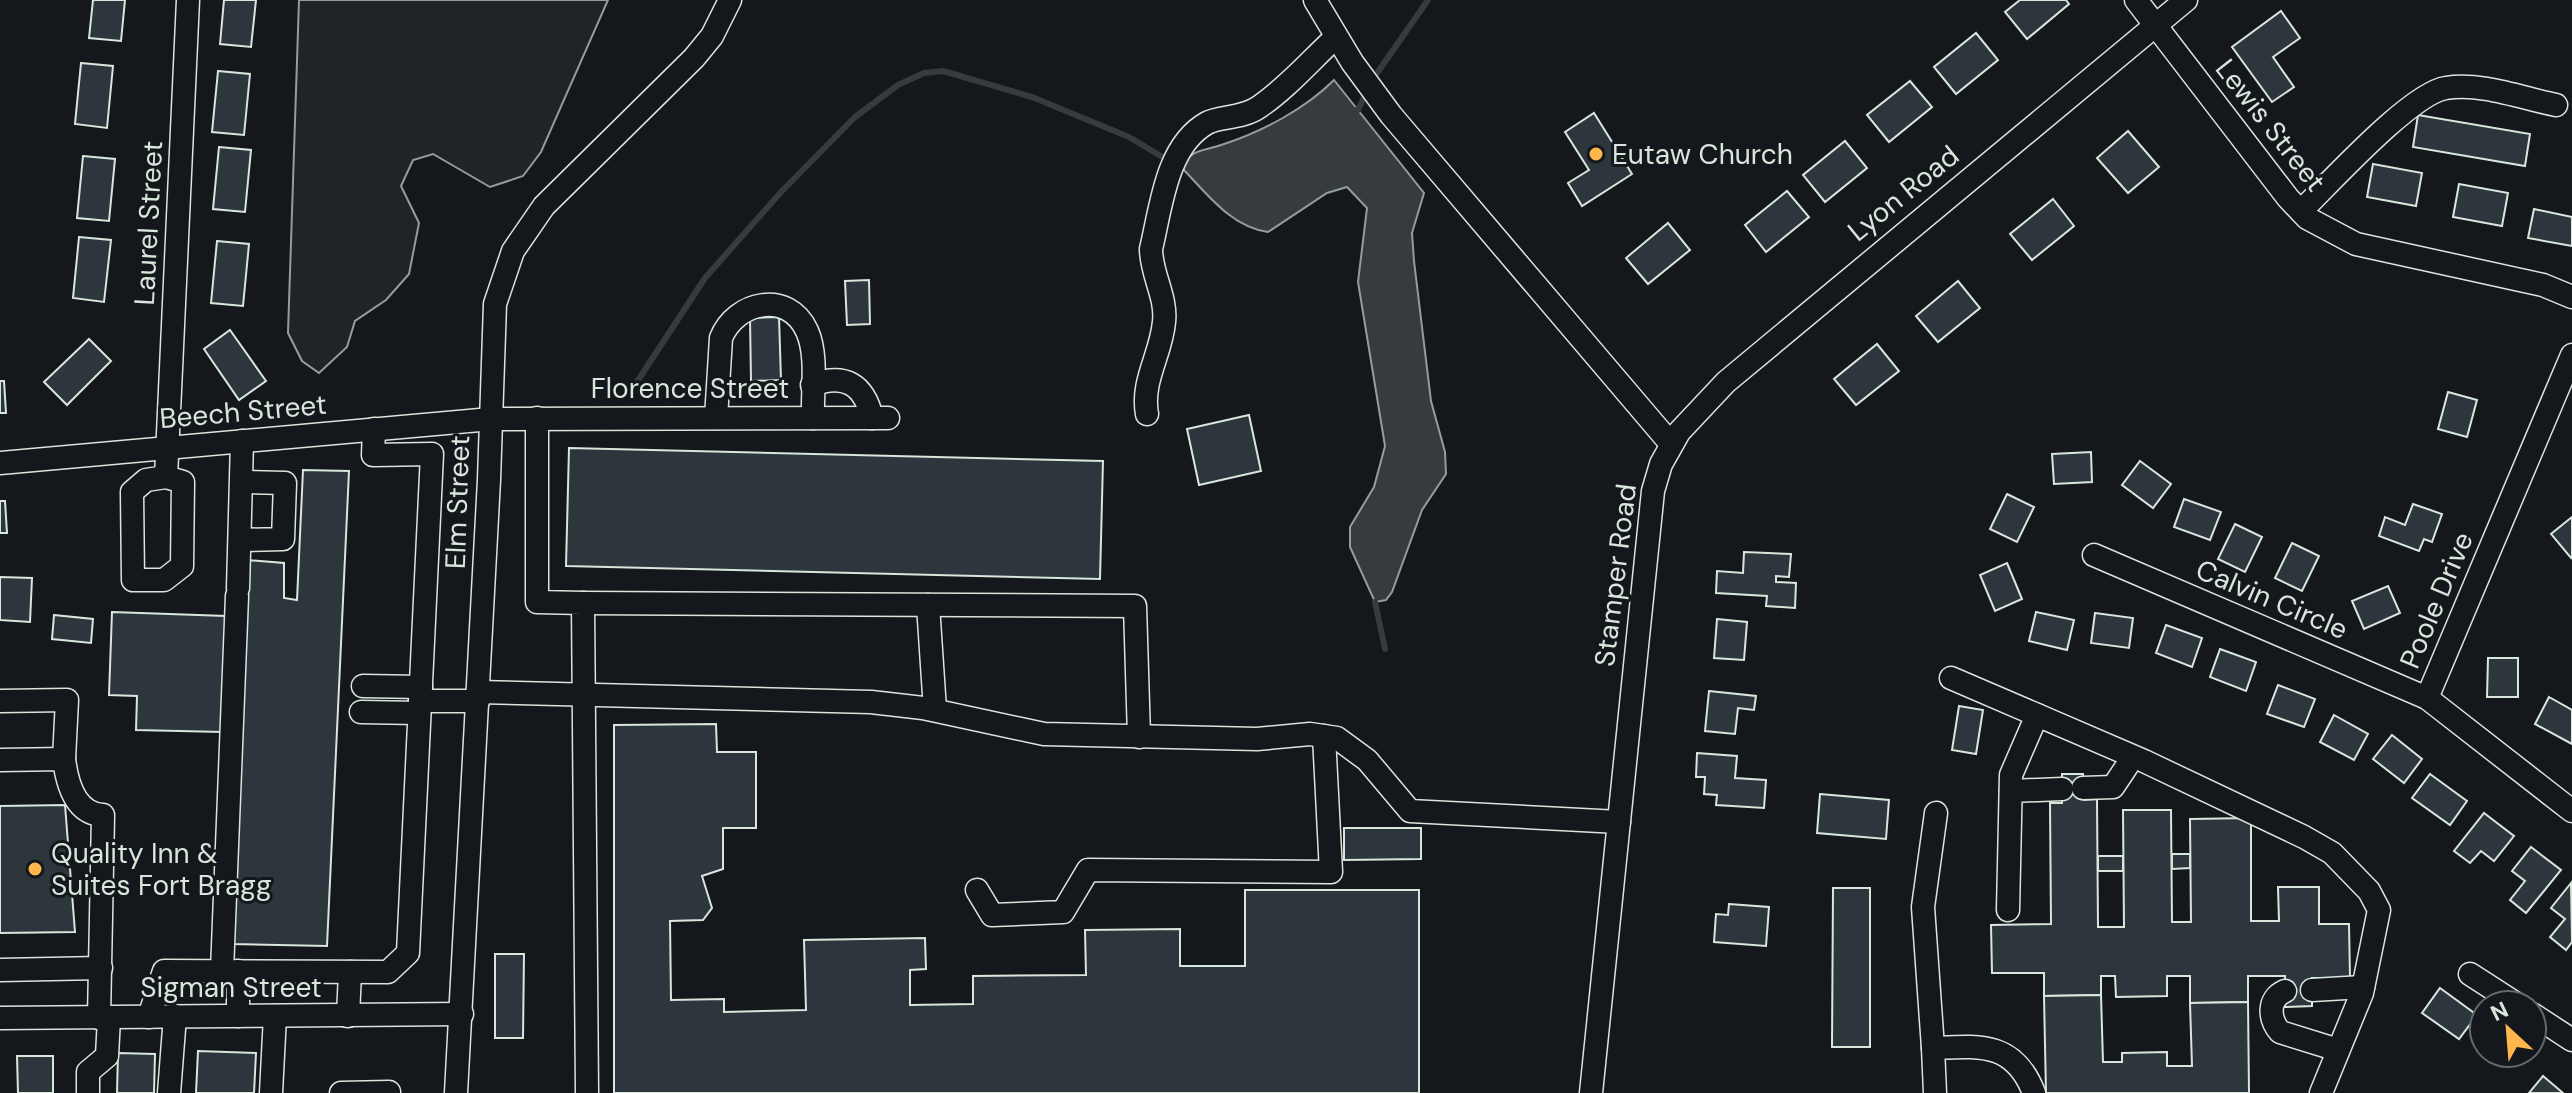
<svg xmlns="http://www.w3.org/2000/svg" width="2572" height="1093" font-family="'DM Sans',sans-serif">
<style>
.green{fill:#202428;stroke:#939e99;stroke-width:2}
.water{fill:#363b3e;stroke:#939e99;stroke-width:2}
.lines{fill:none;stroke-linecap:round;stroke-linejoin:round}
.stream{stroke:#363b3e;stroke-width:6}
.building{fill:#2c363c;stroke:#d8e6dc;stroke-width:2}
.minor-casing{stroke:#d8e6dc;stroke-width:25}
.minor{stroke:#14181c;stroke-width:22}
.poi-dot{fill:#ffb74d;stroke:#14181c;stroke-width:3}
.labels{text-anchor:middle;stroke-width:6;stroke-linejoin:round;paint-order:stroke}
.street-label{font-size:28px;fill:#d8e6dc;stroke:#14181c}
.poi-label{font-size:28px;fill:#d8e6dc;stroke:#14181c;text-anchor:start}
</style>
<rect width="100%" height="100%" fill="#14181c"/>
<!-- green -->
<polygon class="green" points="299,0 608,0 541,152 523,176 490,187 433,154 413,160 401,186 419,223 409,274 386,300 355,321 347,347 319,373 302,361 288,333"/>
<!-- water -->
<path class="water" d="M1334,80L1424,193L1412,233L1414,261L1431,401L1445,452L1446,474L1422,510L1392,592L1386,600L1375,602L1350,547V527L1374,487L1385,446L1358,282L1367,208L1347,187L1327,193L1268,232C1230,227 1206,192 1180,166C1196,147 1203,152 1224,144C1263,131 1305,109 1334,80Z"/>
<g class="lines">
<!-- stream -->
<g class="stream">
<polyline points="1373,79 1428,0"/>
<polyline points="1352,110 1358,110 1368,89"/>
<polyline points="631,391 705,278 782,191 855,117 898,85 924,73 943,71 1032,97 1129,137 1169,161"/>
<polyline points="1375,602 1385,649"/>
</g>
</g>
<!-- building -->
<g class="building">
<polygon points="93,0 125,0 121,41 89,38"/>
<polygon points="224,0 256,0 251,47 220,44"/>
<polygon points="2020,0 2066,0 2069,4 2027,39 2005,12"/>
<polygon points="2281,11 2300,38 2273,57 2294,87 2272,102 2232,47"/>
<polygon points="1976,33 1998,60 1956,94 1934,67"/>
<polygon points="81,63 113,66 107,128 75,124"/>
<polygon points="218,71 250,74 244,135 212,132"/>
<polygon points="1910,81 1932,107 1889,142 1867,115"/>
<polygon points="1594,113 1632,174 1582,206 1568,183 1589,170 1565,132"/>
<polygon points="2418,115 2530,134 2525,166 2413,147"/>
<polygon points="2128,131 2159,167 2128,193 2097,158"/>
<polygon points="1845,141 1867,168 1825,202 1803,175"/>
<polygon points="219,147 251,150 245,212 213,209"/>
<polygon points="83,156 115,159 109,221 77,218"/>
<polygon points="2373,164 2422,173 2416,206 2367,197"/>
<polygon points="2459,184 2508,193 2502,226 2453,217"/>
<polygon points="1787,191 1809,217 1766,252 1745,225"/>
<polygon points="2053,199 2074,226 2032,260 2010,234"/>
<polygon points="2534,209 2572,217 2572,246 2528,238"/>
<polygon points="1668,223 1690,250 1648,284 1626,258"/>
<polygon points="79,237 111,240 104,302 73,298"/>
<polygon points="217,241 249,244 243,306 211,303"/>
<polygon points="869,280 870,324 847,325 845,281"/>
<polygon points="1958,281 1980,308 1938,342 1916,316"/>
<polygon points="779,317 781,380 751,381 750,318"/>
<polygon points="230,330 266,381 239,400 204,349"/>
<polygon points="89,339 111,361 67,405 44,382"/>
<polygon points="1877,344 1899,371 1856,405 1834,379"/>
<polygon points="0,381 4,381 6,413 0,413"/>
<polygon points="2448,392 2477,400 2467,437 2438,429"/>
<polygon points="1249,415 1261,471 1199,485 1187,429"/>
<polygon points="569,448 1103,461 1100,579 566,566"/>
<polygon points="2091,452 2092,482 2054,484 2052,454"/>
<polygon points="2140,461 2171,484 2153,508 2122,485"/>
<polygon points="303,470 349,471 327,946 231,944 247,560 284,563 284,598 297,600"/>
<polygon points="2007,494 2034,507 2017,542 1990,529"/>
<polygon points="2184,499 2221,512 2210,540 2174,527"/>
<polygon points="0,501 5,501 7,533 0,533"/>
<polygon points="2413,504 2442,514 2432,542 2424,539 2419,551 2379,536 2385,517 2405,525"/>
<polygon points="2572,517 2572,556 2571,558 2551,534"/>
<polygon points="2235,524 2262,537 2245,572 2218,559"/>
<polygon points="2292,543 2319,556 2302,591 2275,578"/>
<polygon points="1744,552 1791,554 1789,577 1776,576 1776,582 1796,583 1795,608 1766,606 1767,596 1716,593 1717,571 1743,573"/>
<polygon points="2007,563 2022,599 1995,611 1980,575"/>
<polygon points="0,577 32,578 30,622 0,620"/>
<polygon points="2388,586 2400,613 2364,629 2352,601"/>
<polygon points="112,612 226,616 222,732 136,730 137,696 109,695"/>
<polygon points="2036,612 2074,620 2067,650 2029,641"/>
<polygon points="2095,613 2133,618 2129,648 2091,643"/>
<polygon points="54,615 93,619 91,643 52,639"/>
<polygon points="1717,619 1747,622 1744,660 1714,658"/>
<polygon points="2166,625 2202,638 2192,667 2156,653"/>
<polygon points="2220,649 2256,662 2246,691 2210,677"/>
<polygon points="2488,658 2518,658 2518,697 2487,697"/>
<polygon points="2278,685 2315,699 2304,727 2267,714"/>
<polygon points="1709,691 1756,696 1754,710 1738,708 1735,734 1705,731"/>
<polygon points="2549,697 2572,710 2572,744 2535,724"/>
<polygon points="1959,706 1983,710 1976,754 1952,750"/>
<polygon points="2334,715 2368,734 2354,760 2320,742"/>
<polygon points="716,724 717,752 756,752 756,828 723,828 723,869 702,876 712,908 703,920 670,921 671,1000 724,999 724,1012 806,1010 804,940 925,938 926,969 910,970 910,1005 973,1004 973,976 1086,975 1085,930 1180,929 1180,966 1245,966 1245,890 1419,890 1419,1093 614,1093 614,725"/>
<polygon points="2392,735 2422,759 2404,783 2373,759"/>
<polygon points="1697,753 1737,756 1735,778 1766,780 1764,808 1716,805 1717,795 1704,794 1705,777 1696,777"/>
<polygon points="2062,774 2083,774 2084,800 2097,799 2098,927 2124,927 2123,810 2171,810 2172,922 2191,922 2190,819 2251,818 2251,921 2279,921 2278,887 2319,887 2319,924 2349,924 2350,978 2312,978 2312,1006 2285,1007 2285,976 2248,976 2248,1002 2190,1003 2190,976 2167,976 2167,996 2116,997 2115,976 2101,976 2101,995 2044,996 2044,973 1992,973 1991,925 2051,924 2050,803 2062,803"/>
<polygon points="2430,774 2467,801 2450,825 2412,798"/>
<polygon points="1820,794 1889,800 1886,839 1817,833"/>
<polygon points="65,805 75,932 0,933 0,806"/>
<polygon points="2484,813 2514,836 2494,861 2481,851 2470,863 2454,851"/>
<polygon points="1344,828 1421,828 1421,859 1344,860"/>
<polygon points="2531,847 2561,870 2526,913 2510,900 2525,881 2512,871"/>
<polygon points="2172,854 2190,854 2190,868 2172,869"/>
<rect x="2098" y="856" width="25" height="15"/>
<polygon points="2571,883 2572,942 2566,950 2550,937 2565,919 2551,908"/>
<polygon points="1833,888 1870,888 1870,1047 1832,1047"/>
<polygon points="1729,904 1769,907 1766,946 1714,942 1716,914 1728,915"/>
<polygon points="495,954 524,954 523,1038 495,1038"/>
<polygon points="2440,988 2477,1015 2459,1039 2422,1013"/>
<polygon points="2101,995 2103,1062 2122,1062 2122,1053 2167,1052 2167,1066 2192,1066 2190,1003 2248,1002 2249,1093 2046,1093 2044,996"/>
<polygon points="198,1051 256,1053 254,1093 196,1093"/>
<polygon points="118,1053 155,1054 154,1093 117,1093"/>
<polygon points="17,1056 53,1056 53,1093 18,1093"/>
<polygon points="2543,1076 2563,1093 2529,1093"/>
</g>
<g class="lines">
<defs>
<g id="minor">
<polyline points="1315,0 1352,62 1391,115 1671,444"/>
<polyline points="2136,0 2288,198 2307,218 2356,244 2543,285 2572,297"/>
<path d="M2301,211C2329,184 2411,93 2446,88C2480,82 2522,98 2556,105"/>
<path d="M812,385C845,373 864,384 872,418"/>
<path d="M1147,414C1141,381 1161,355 1164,322C1167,297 1151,274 1151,249C1161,208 1166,146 1207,123C1219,116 1242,119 1259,107C1287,88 1311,60 1336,37"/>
<polyline points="537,418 537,602 583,603 587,1093"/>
<path d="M716,418L721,338C735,302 788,289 807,331C818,355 812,391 813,418"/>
<polyline points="0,463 491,419 888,418"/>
<polyline points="166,477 183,482 182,566 164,580 133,580 132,492 146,480 166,477 188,0"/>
<polyline points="240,540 283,539 285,483 242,482"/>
<polyline points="2094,555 2427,698 2572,811"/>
<polyline points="238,588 242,441"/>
<polyline points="583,603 1135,606 1139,737"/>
<polyline points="928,605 935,710"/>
<polyline points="1951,678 2144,761 2304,837 2332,853 2369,891 2379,910 2362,993 2321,1093"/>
<polyline points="363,686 421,687"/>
<polyline points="478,692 871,702 923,708 1044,734 1257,739 1310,734 1337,738 1367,760 1410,811 1619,822"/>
<polyline points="2427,698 2572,355"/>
<polyline points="0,701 67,700 64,759"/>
<polyline points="420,701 478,701"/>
<polyline points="361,712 419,713"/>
<path d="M0,760L64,759C67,783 75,814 103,815L99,1018"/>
<polyline points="2083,788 2113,787 2133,757"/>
<polyline points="2011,791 2062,789"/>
<polyline points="977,890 992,915 1063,912 1088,870 1331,872 1324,736"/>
<polyline points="2008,910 2011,775 2037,715"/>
<polyline points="0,970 101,968"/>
<polyline points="222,971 237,596"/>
<polyline points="2470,974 2518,1005"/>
<polyline points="2312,990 2363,987"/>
<path d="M2285,991C2267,999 2269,1019 2280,1032L2338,1050"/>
<polyline points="2532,1014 2572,1040"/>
<polyline points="238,1016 238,971"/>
<polyline points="348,1016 350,972"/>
<polyline points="149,1017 164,971 388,972 408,953 432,454 373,455 374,429"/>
<polyline points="0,1018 462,1014"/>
<polyline points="1933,1048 1923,907 1936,813"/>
<polyline points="88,1093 88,1072 107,1056 109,1018"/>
<polyline points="169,1093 175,1016"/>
<polyline points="271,1093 275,1016"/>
<polyline points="341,1093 389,1092"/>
<polyline points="456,1093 489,480 495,304 513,251 544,206 694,58 712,36 730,0"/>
<polyline points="1591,1093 1653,491 1661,464 1679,432 1726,382 2186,0"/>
<path d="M1935,1093L1933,1048C1979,1046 2014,1041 2034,1093"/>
</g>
</defs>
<!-- minor casing -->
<use href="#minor" class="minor-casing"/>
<!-- minor -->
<use href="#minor" class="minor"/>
</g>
<!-- markers -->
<g class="poi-dot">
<circle cx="1596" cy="154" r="8"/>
<circle cx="35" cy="869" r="8"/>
</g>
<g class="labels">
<!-- street labels -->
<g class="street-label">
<text transform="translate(2271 125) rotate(52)" y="10">Lewis Street</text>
<text transform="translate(1903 193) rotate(-39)" y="10">Lyon Road</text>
<text transform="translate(148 223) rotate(-87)" y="10">Laurel Street</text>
<text x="690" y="398">Florence Street</text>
<text transform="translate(243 411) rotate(-5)" y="10">Beech Street</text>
<text transform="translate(457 502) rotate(-88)" y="10">Elm Street</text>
<text transform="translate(1615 575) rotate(-83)" y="10">Stamper Road</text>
<text transform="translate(2272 599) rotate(23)" y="10">Calvin Circle</text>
<text transform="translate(2436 600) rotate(-67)" y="10">Poole Drive</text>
<text x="231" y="997">Sigman Street</text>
</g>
<!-- poi labels -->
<g class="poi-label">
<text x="1612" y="164">Eutaw Church</text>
<text x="51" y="863">Quality Inn &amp;<tspan x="51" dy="32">Suites Fort Bragg</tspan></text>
</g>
</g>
<!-- north arrow -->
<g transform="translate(2508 1029) rotate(334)"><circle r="38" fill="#14181c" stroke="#626a69" stroke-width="2"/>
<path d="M0-6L14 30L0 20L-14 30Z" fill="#ffb74d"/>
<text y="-12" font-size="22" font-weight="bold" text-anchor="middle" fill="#d8e6dc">N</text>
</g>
</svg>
